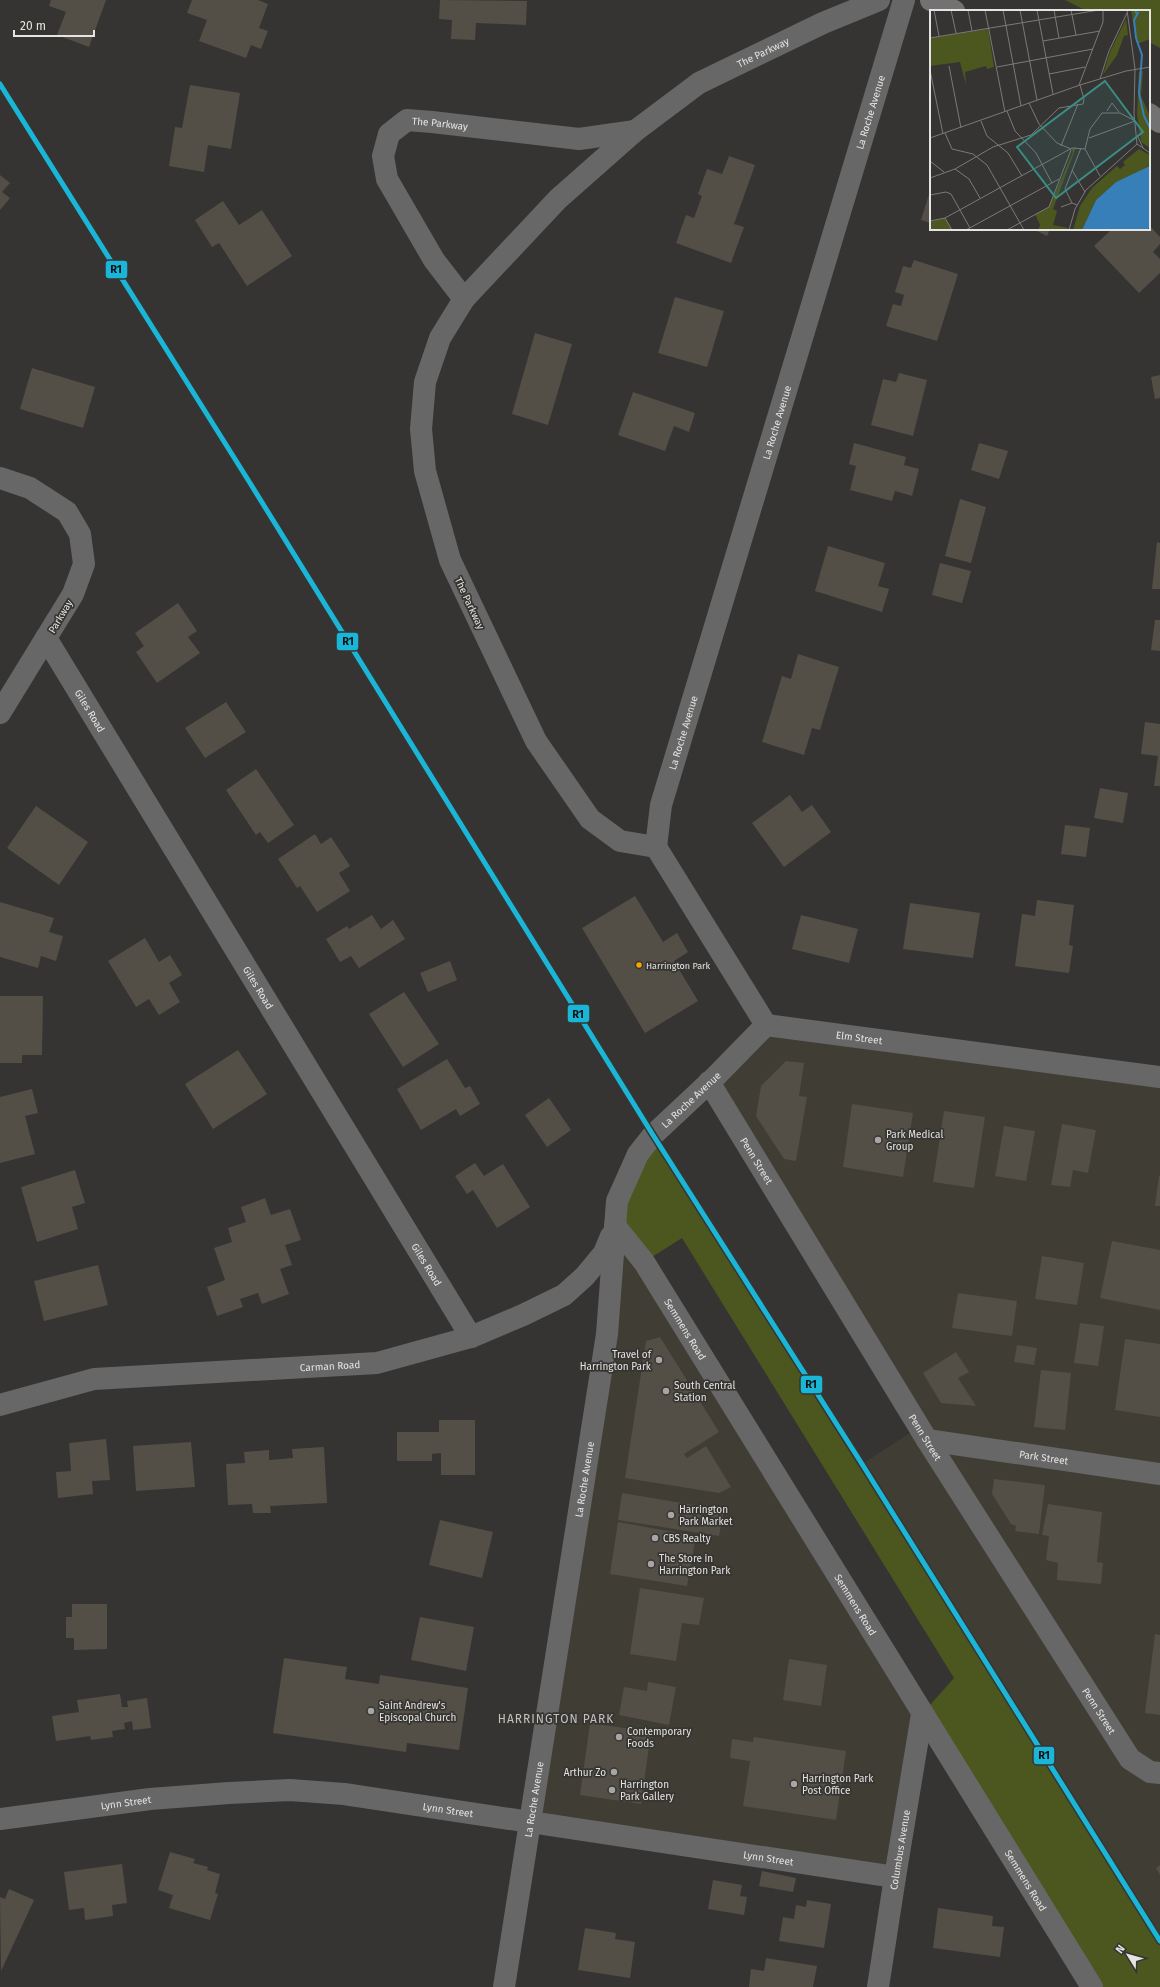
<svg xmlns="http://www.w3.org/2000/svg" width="1160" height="1987" font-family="'Fira Sans',sans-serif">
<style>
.built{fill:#3f3d34}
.green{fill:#4b571e}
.building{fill:#534f46}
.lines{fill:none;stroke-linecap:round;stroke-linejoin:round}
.street{stroke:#676767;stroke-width:22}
.secondary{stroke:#737272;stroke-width:22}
.rail-1-casing{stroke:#363532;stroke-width:8}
.rail-1{stroke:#1ab6d8;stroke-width:5}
.bus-dot{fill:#f7a600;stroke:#363532;stroke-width:1.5}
.poi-dot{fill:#a7a6a5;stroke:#363532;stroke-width:1.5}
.labels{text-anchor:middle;stroke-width:3.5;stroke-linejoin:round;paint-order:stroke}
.bus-label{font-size:9px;fill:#e5e4e2;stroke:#363532;text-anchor:start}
.street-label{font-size:10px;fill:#e5e4e2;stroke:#363532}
.poi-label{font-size:10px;fill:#e5e4e2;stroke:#363532;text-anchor:start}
.quarter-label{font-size:12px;letter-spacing:1px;fill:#c3c2bd;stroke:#363532}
.inset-river{fill:none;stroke:#367fb9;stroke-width:2}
.inset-road{fill:none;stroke:#7b7a79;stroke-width:1}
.view{fill:#3a8c85;fill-opacity:0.15;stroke:#3a8c85;stroke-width:2}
.inset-edge{fill:none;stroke:#e5e4e2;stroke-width:2}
.line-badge{stroke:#363532;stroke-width:1.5}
.pale-badge-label{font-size:11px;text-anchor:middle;font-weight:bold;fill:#111}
</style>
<rect width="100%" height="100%" fill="#353433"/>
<!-- built -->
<g class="built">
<polygon points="766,1025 1160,1077 1160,1941 862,1464 919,1427 715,1077"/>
<polygon points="615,1226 922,1714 895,1877 531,1821"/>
</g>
<!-- green -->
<g class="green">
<polygon points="1065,0 1160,0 1160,48 1149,42 1149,11 1087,11"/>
<polygon points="653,1135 862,1464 1160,1941 1160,1987 1092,1987 922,1714 954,1678 682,1238 644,1262 615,1226"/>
</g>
<!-- building -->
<g class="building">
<polygon points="51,0 106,0 89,47 57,35 66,12 49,6"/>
<polygon points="192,0 258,0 268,4 259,28 268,31 261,49 251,45 246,58 199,41 207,20 187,13"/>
<polygon points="440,0 527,1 526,25 476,23 475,40 451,39 452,20 439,19"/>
<polygon points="190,85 240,93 231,149 208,145 204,172 169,166 175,127 182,128"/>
<polygon points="729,156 755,165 734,224 744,227 731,263 676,243 686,215 694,218 702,196 698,194 707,169 722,174"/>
<polygon points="0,175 10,183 2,192 10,198 0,210"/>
<polygon points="931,188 931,223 921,220"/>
<polygon points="223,201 239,225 262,210 292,256 247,286 219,243 212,247 195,220"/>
<polygon points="1149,225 1160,237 1160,244 1153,252 1160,259 1160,273 1139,293 1094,246 1112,229 1149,229"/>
<polygon points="1033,229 1050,229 1047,236"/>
<polygon points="914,260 958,274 937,341 886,326 893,304 901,306 904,295 895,292 903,266 911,268"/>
<polygon points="675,297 724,311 707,367 658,353"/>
<polygon points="535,333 572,344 548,425 512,414"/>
<polygon points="32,368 95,387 83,428 20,409"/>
<polygon points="899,373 927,380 913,436 871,425 883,379 896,382"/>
<polygon points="1160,375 1160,398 1155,399 1151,377"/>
<polygon points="633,392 695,413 689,432 674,426 665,451 618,435"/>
<polygon points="854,443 906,457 904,465 919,469 912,496 895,491 892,501 850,490 856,466 849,464"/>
<polygon points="979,443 1008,451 999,479 971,470"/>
<polygon points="960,499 986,507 971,563 945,556"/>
<polygon points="1157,542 1160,543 1160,589 1152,589"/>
<polygon points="828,546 885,563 878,586 889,589 882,612 815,591"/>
<polygon points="940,563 971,571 962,603 932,595"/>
<polygon points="178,603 197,631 188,637 200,653 157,683 136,652 144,646 135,633"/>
<polygon points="1155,620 1160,620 1160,651 1151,650"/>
<polygon points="798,654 839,667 820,730 812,728 804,755 762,742 782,676 791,679"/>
<polygon points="226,702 246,732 205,758 185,728"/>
<polygon points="1145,722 1160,724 1160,786 1154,786 1158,756 1141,754"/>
<polygon points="256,769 294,825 268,843 260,832 256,835 226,790"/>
<polygon points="1100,788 1128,793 1123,823 1094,818"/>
<polygon points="790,795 802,812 812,805 831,832 784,867 752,823"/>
<polygon points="36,806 88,842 59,885 7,848"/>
<polygon points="1065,825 1090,828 1086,857 1061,854"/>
<polygon points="315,834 321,844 331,837 350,866 339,873 350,891 317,912 300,886 297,888 278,859"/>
<polygon points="635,896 663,942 677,933 688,952 674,961 698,1001 645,1033 582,928"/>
<polygon points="1037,900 1074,905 1069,945 1073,946 1069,973 1015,966 1022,914 1035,916"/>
<polygon points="0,902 54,918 49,932 63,936 56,961 41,956 38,968 0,957"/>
<polygon points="910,903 980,913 973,958 903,949"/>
<polygon points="372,915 381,929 393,920 405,939 359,968 351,956 340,962 326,939 347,926 349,929"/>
<polygon points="801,915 858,929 849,963 792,949"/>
<polygon points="145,938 159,962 170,955 182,975 169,983 180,1002 159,1015 149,999 136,1007 108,961"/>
<polygon points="450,961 457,980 428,992 420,973"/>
<polygon points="404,992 439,1044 403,1067 369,1014"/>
<polygon points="0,996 43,996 42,1055 22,1055 22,1063 0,1063"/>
<polygon points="238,1050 267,1094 213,1129 185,1084"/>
<polygon points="447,1059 465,1088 470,1086 480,1104 460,1116 456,1109 421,1130 397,1089"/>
<polygon points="786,1061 804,1063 799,1096 807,1097 796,1161 784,1159 756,1116 761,1086"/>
<polygon points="32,1089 38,1113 25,1116 35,1154 0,1163 0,1097"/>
<polygon points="549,1098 571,1130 547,1147 525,1115"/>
<polygon points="852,1104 913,1113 903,1177 843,1167"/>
<polygon points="944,1111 985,1117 974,1188 933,1182"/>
<polygon points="1062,1124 1096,1130 1088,1173 1073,1170 1070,1187 1051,1185"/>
<polygon points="1004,1126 1035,1131 1026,1181 995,1176"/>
<polygon points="475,1163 484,1176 503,1164 530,1207 497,1228 473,1190 467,1194 455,1176"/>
<polygon points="75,1170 85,1203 72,1207 78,1229 37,1242 21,1187"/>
<polygon points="1159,1176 1160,1176 1160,1206 1155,1206"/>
<polygon points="265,1198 271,1215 290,1209 301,1240 285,1245 292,1265 280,1269 289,1294 262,1304 258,1293 240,1299 243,1307 217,1316 207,1287 225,1280 214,1248 232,1242 228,1228 246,1222 241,1207"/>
<polygon points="1112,1241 1160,1250 1160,1310 1100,1298"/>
<polygon points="1042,1256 1084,1263 1077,1305 1035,1299"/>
<polygon points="98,1265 108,1305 44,1321 34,1281"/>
<polygon points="958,1293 1017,1301 1012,1336 952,1328"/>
<polygon points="1080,1323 1104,1326 1098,1366 1074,1363"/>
<polygon points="660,1337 719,1432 684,1454 687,1458 706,1446 731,1487 719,1493 625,1478 646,1341"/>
<polygon points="1125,1339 1160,1344 1160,1417 1115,1410"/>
<polygon points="1017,1345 1037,1348 1034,1365 1014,1362"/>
<polygon points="956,1352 969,1372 958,1378 976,1406 941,1403 923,1373"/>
<polygon points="1041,1370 1071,1373 1065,1430 1034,1427"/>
<polygon points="439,1420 475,1420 475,1475 441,1475 441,1453 432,1454 432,1461 397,1461 397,1432 439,1432"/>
<polygon points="106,1439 110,1480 92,1481 93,1494 58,1498 56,1472 71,1471 69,1443"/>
<polygon points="191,1442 195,1487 136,1491 133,1446"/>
<polygon points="324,1447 327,1503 270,1506 271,1513 253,1513 252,1504 228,1505 226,1464 245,1463 244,1452 269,1450 269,1460 293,1458 292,1449"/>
<polygon points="994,1479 1045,1485 1039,1534 1015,1531 1016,1526 1011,1524 992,1494"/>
<polygon points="622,1493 724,1510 719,1536 618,1520"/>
<polygon points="1048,1504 1102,1512 1097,1562 1103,1563 1101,1584 1057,1580 1058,1563 1046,1560 1049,1536 1042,1535"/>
<polygon points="440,1520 493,1532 482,1578 429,1565"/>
<polygon points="618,1522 696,1536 687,1586 610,1574"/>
<polygon points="640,1588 704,1598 699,1625 682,1623 676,1661 630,1654"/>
<polygon points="72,1604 107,1604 107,1649 74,1650 74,1638 66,1638 66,1617 72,1617"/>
<polygon points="420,1617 474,1627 466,1671 411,1660"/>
<polygon points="1155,1634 1160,1635 1160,1715 1145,1713"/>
<polygon points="284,1658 347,1667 345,1679 379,1684 380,1675 468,1688 459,1750 407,1743 406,1752 273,1733"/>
<polygon points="789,1659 827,1665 821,1706 783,1700"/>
<polygon points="648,1682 676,1687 669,1725 619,1715 624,1687 647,1691"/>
<polygon points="120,1694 122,1707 128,1707 127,1701 147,1698 151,1728 133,1730 132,1721 124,1723 125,1729 112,1731 113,1737 91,1740 90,1736 56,1741 52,1716 79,1712 77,1700"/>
<polygon points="590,1723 651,1732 641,1804 580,1795"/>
<polygon points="754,1737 846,1751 836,1820 743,1806 750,1761 730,1758 732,1739 753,1742"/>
<polygon points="170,1852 195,1859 193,1863 208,1867 207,1870 220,1874 215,1893 218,1894 210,1920 169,1908 173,1895 158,1890"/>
<polygon points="122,1864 127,1903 112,1905 113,1916 85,1920 84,1908 69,1910 64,1872"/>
<polygon points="1160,1865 1160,1875 1156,1868"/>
<polygon points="762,1871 796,1878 793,1892 759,1886"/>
<polygon points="713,1880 742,1885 740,1896 747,1897 744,1915 708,1909"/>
<polygon points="9,1889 34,1900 1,1971 0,1897 5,1899"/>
<polygon points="807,1900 831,1904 824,1948 779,1941 783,1917 794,1919 796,1905 806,1907"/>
<polygon points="938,1908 993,1916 992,1926 1004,1927 1000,1957 933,1948"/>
<polygon points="585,1928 616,1933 615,1939 635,1942 630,1978 578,1970"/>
<polygon points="766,1958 817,1966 813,1987 749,1987 751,1969 764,1971"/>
</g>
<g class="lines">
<!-- street -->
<g class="street">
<path id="s1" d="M464,299L434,260L387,179L383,156L389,134L407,120L432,122L579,139L635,131"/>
<polyline points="0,478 30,488 67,512 80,534 84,564 73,594 0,713"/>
<path id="s2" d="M46,638L471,1337"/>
<path id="s3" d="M656,847L620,841L590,819L536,741L450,560L425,471L421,429L425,382L440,338L464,299L558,199L635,131L699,83L823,23L879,0"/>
<path id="s4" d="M656,847L661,805L904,0"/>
<polyline points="656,847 766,1025"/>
<path id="s5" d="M766,1025L1160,1077"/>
<path id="s6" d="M709,1082L927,1440L1130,1759L1150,1772L1160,1773"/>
<path id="s7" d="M615,1226L644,1262L1092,1987"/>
<path id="s8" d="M0,1405L94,1379L377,1363L471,1337L523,1315L564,1295L585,1276L604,1253L611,1236"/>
<path id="s9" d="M927,1440L1160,1474"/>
<path id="s10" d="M0,1819L150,1799L229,1793L290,1790L344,1794L895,1877"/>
<path id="s11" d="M504,1987L607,1334L617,1201L638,1154L653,1135L715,1077L766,1025"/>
<path id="s12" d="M878,1987L895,1877L922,1714"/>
</g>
<!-- secondary -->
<g class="secondary">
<polyline points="931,0 954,11"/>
<polyline points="1149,114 1160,122"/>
</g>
<defs>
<polyline id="rail-1" points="0,84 250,483 653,1135 862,1464 1160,1941"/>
</defs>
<!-- rail-1 casing -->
<use href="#rail-1" class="rail-1-casing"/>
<!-- rail-1 -->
<use href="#rail-1" class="rail-1"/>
</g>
<!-- markers -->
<circle class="bus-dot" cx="639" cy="965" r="3.5"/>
<g class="poi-dot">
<circle cx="878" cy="1140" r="4"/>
<circle cx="659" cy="1360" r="4"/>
<circle cx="666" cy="1391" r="4"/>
<circle cx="671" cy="1515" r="4"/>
<circle cx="655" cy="1538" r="4"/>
<circle cx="651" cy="1564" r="4"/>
<circle cx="371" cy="1711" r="4"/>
<circle cx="619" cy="1737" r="4"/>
<circle cx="614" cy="1772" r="4"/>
<circle cx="794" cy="1784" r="4"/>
<circle cx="612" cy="1790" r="4"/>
</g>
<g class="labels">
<!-- bus labels -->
<g class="bus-label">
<text x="646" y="969">Harrington Park</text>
</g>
<!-- street labels -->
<g class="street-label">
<text dy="4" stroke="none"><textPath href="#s3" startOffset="1034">The Parkway</textPath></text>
<text dy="4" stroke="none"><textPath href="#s4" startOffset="766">La Roche Avenue</textPath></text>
<text dy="4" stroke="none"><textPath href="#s1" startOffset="245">The Parkway</textPath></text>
<text dy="4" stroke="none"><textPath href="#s4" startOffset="442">La Roche Avenue</textPath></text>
<text transform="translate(470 603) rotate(65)" y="4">The Parkway</text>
<text transform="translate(60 616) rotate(-59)" y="4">Parkway</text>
<text dy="4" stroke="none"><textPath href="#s2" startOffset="85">Giles Road</textPath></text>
<text dy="4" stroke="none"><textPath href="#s4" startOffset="118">La Roche Avenue</textPath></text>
<text dy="4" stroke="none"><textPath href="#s2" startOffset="409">Giles Road</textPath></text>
<text dy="4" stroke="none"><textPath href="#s5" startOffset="94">Elm Street</textPath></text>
<text dy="4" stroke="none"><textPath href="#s11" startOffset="922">La Roche Avenue</textPath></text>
<text dy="4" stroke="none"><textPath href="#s6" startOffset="92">Penn Street</textPath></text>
<text dy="4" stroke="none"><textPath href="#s2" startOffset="733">Giles Road</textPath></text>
<text dy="4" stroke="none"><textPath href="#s7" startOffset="125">Semmens Road</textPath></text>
<text dy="4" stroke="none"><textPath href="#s8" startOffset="334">Carman Road</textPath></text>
<text dy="4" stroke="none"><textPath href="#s6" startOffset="416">Penn Street</textPath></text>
<text dy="4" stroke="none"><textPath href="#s9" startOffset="118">Park Street</textPath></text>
<text dy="4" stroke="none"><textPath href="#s11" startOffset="514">La Roche Avenue</textPath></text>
<text dy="4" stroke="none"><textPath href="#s7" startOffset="449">Semmens Road</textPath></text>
<text dy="4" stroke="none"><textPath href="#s6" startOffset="740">Penn Street</textPath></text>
<text dy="4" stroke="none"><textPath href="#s11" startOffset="190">La Roche Avenue</textPath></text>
<text dy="4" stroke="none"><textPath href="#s10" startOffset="127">Lynn Street</textPath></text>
<text dy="4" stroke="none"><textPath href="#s10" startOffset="451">Lynn Street</textPath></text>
<text dy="4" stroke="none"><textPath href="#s12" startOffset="139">Columbus Avenue</textPath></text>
<text dy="4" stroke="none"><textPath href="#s10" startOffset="775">Lynn Street</textPath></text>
<text dy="4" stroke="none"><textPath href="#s7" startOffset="773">Semmens Road</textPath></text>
</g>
<!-- poi labels -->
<g class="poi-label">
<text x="886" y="1138">Park Medical<tspan x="886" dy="12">Group</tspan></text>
<text x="651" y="1358" text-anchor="end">Travel of<tspan x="651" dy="12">Harrington Park</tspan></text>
<text x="674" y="1389">South Central<tspan x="674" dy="12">Station</tspan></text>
<text x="679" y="1513">Harrington<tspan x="679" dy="12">Park Market</tspan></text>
<text x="663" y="1542">CBS Realty</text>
<text x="659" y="1562">The Store in<tspan x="659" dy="12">Harrington Park</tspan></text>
<text x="379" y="1709">Saint Andrew's<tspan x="379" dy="12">Episcopal Church</tspan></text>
<text x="627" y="1735">Contemporary<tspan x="627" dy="12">Foods</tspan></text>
<text x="606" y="1776" text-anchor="end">Arthur Zo</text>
<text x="802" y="1782">Harrington Park<tspan x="802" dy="12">Post Office</tspan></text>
<text x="620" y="1788">Harrington<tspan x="620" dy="12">Park Gallery</tspan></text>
</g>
<!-- quarter labels -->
<g class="quarter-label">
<text x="556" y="1723">HARRINGTON PARK</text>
</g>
</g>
<!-- overview -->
<g transform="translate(930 10)">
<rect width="220" height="220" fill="#353433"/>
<path d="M201,0H220V29L207,34ZM196,9L198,25L194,26L187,45L173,65L180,42ZM58,19L64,57L57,59L56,56L35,62L36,75L30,52L0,56V28ZM213,61L211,86L220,106V138L211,132L207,104L209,62ZM146,137L123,199L127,201L123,215L138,218V220H108L110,215L105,204L119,197L143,142L141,139ZM209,139L220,145L218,160L186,172L166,190L152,220H143L150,196L162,178L187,156L190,159L195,155L193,152ZM15,208L22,220H0V211Z" fill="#4b571e"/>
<path d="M220,156V217L217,220H152L166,190L186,172Z" fill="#367fb9"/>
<path class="inset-river" d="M205,2L208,3L204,10L206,28L212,45L209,83L214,106L220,118"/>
<path class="inset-road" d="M4,0L9,26M21,0L26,23M38,0L42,21M55,0L75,102M73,0L91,96M90,0L107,90M107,0L123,84M124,0L129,28M141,0L146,25M0,28L169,0M113,31L170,21M19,56L31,118M67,57L163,39M0,60L13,124M119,64L155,57M170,69L179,41L197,3M149,75L173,12V0M99,93L109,114L127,133L141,139M77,101L85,121L106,143L122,173M177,101L182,93L189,102M51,111L57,126L78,143L92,166M15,123L22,139L43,144L57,155L94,220M208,127L213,138M0,128L150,75L196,61L220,57M159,128L205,111M207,134L220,143M131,136L148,94M155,139L160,119L172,103H190L205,111M155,139L170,166M0,151L14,162M25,159L39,169L50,188M142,160L155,182M0,168L25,159L63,137L101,125L129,98L153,94L154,89L150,75M0,185L16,182L21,184L40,218M142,193L135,179L151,138M131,197L142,193L147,195M15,208L22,220M0,211L15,208L142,138L155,139M36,220L129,169M77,220L119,197L141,140M139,220L145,199L156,180L207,134L204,104L205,59L197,0"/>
<path class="view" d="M175,71L213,122L126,188L87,137Z"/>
<rect width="220" height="220" class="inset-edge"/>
</g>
<g class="line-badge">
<rect x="105" y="260" width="23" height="19" rx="4" fill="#1ab6d8"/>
<rect x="336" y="632" width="23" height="19" rx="4" fill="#1ab6d8"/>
<rect x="567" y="1004" width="23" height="19" rx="4" fill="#1ab6d8"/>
<rect x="800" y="1375" width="23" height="19" rx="4" fill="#1ab6d8"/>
<rect x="1033" y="1746" width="22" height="19" rx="4" fill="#1ab6d8"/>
</g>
<g class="pale-badge-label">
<text x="116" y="273">R1</text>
<text x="348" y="645">R1</text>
<text x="578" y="1018">R1</text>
<text x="811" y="1388">R1</text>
<text x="1044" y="1759">R1</text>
</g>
<!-- north arrow -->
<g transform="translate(1128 1955) rotate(307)" stroke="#363532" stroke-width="3" paint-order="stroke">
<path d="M0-3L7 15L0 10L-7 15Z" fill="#e5e4e2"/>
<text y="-6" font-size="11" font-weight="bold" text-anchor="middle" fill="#e5e4e2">N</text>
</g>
<!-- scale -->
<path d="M14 30v6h80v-6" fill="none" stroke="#e5e4e2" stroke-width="2"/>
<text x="20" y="30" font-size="12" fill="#e5e4e2" stroke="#363532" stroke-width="3" paint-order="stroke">20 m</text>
</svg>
